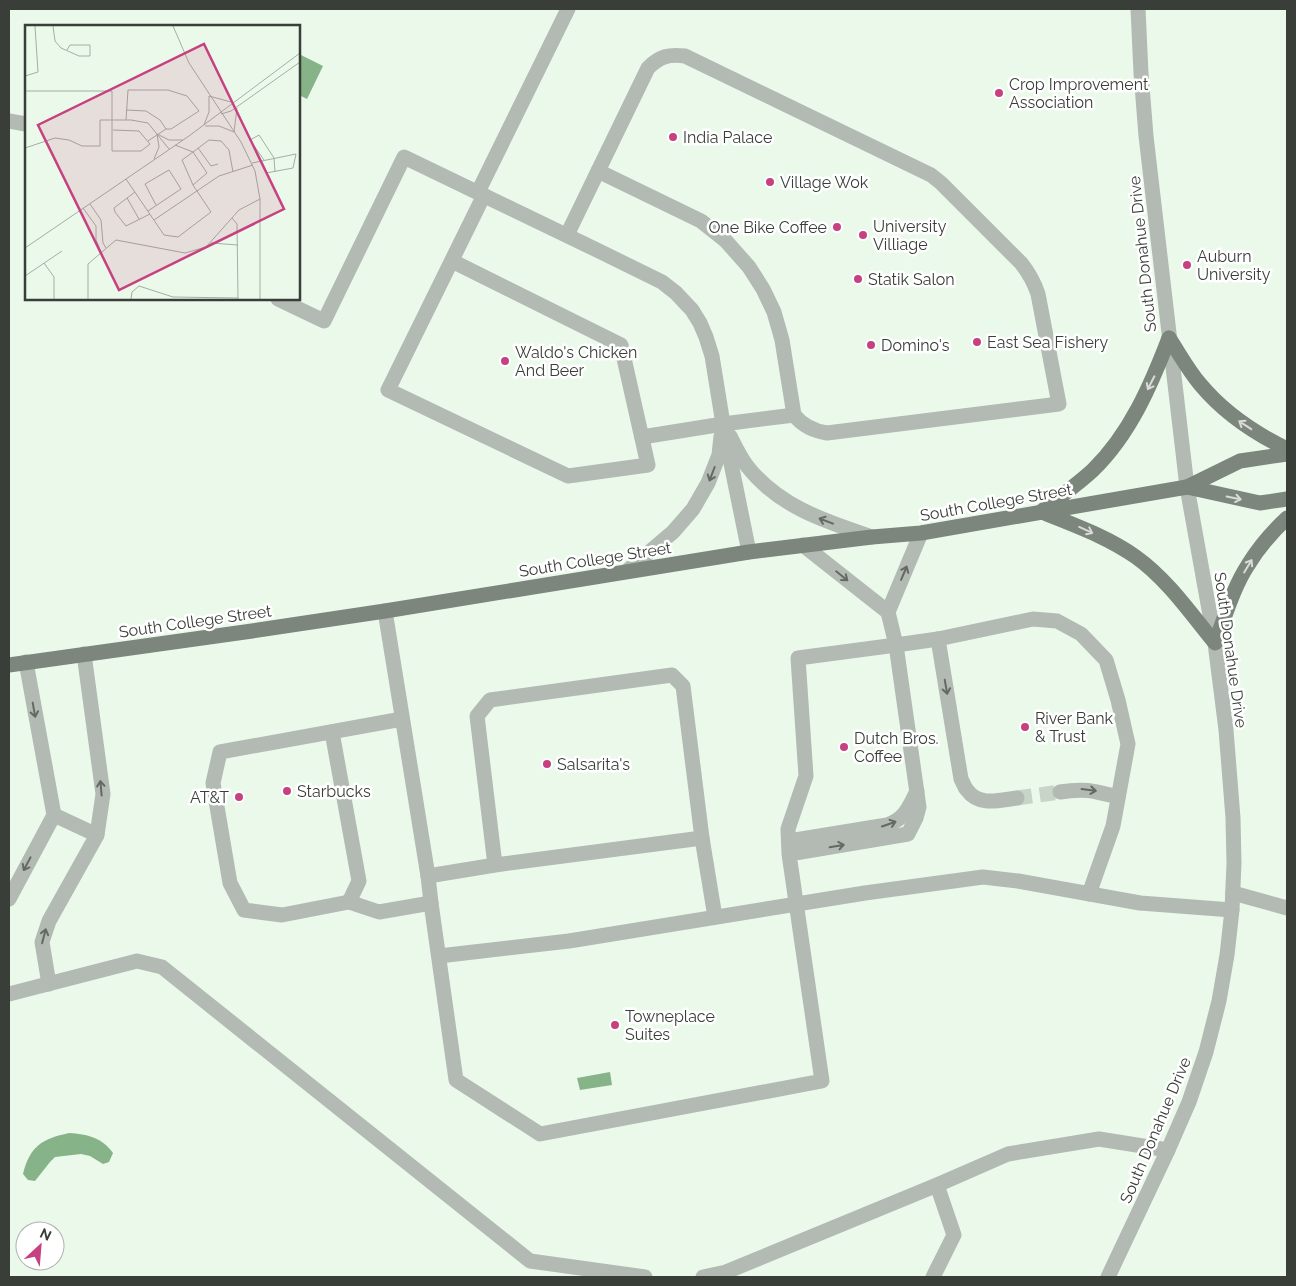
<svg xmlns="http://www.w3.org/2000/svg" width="1296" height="1286" font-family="Raleway,sans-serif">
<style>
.water{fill:#86b387}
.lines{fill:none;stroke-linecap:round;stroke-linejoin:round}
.minor-tunnel{stroke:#c7d4c7;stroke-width:15;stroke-dasharray:15 8;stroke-linecap:butt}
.minor{stroke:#b3b9b3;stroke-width:15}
.major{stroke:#7c867c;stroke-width:15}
.oneway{stroke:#d8dbd8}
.oneway2{stroke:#646964}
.poi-dot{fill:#c74080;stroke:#fff;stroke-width:2}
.labels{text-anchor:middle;stroke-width:5;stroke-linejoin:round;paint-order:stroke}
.poi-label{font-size:16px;fill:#393e39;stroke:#fff;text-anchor:start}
.street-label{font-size:16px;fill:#393e39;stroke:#fff}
.inset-road{fill:none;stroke:#a4aea4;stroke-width:1}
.view{fill:#c74080;fill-opacity:0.15;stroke:#c74080;stroke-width:2.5}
.inset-edge{fill:none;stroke:#393e39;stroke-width:2.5}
</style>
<rect width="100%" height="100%" fill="#ebf9eb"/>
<!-- water -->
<g class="water">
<polygon points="299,54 323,66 307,99 299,95"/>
<polygon points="610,1072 612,1085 580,1090 577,1078"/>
<path d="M69,1133C87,1134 103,1138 113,1153L109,1162L103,1164L90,1156L81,1154L55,1157L50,1162L35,1181L28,1180L23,1174C30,1146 42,1139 69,1133Z"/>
</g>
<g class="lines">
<!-- minor-tunnel -->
<polyline class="minor-tunnel" points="1017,798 1060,792"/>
<!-- minor -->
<g class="minor">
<polyline points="9,121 26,124"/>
<polyline points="598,171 701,221 725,240 749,267 763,289 774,312 782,340 794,415 723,424 642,437"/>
<polyline points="478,192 568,9"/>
<path d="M567,235L648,68C660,56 669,54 685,56L931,175L941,183L1021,263C1029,273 1034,282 1038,294L1059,404L827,433C813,431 803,426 794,415"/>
<polyline points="452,261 621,345 648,465 568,476 388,390 484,195"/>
<polyline points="278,299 324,321 404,157 601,252 662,282 676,293 692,310 700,323 706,337 712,356 723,424 749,552"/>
<path d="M730,436C735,446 740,457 747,466C779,507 825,521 872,537"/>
<polyline points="921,533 888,612 896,645 938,639 1033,619 1057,621 1081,634 1106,660 1118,700 1128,744 1113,826 1089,894"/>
<polyline points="803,545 888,612"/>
<polyline points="627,571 673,532 693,509 708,483 719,455 721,436"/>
<polyline points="385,611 428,876 431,903 456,1080 540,1134 822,1081 789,854 788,829 806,776 798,658 896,645 919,807 916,818 908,834 789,854"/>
<path d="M938,639L961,779C963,782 964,787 967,790C979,807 1000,800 1017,798"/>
<polyline points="402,719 220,752 213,783 230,883 244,910 282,915 349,902 379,912 431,903"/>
<polyline points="332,732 359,881 349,902"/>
<path d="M1060,792C1085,788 1094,791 1118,797"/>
<polyline points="54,815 97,835"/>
<polyline points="702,838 715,917"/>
<path d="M789,841L887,825C905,819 909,807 917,791"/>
<polyline points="428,876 495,865 702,838 683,686 672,675 490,700 477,716 495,865"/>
<polyline points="1233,893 1287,908"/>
<polyline points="9,899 54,815 26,662"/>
<polyline points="439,956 569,941 865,893 983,877 1018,881 1140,903 1232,910"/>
<polyline points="49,984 42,942 49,921 97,835 103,794 84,654"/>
<polyline points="9,994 137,961 162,967 530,1261 645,1277"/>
<polyline points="703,1277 726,1272 937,1185 1008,1154 1099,1139 1168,1150"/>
<polyline points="933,1277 954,1235 937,1185"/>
<polyline points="1108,1277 1168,1150 1189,1102 1206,1052 1219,1001 1227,955 1232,910 1234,863 1233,818 1226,730 1215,643 1187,487 1146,136 1141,73 1138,9"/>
</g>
<!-- major -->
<g class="major">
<path d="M1169,338C1179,353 1188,370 1200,384C1224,413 1254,433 1287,449"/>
<polyline points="1187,487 1260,503 1287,499"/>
<path d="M1042,511C1059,497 1077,485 1093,470C1130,434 1151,385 1169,338"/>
<path d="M1042,512C1074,525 1108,537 1136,557C1168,580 1191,614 1215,643C1225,617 1233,588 1248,565C1259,547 1272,532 1287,518"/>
<polyline points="9,665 252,631 385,611 749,552 872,537 921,533 1187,487 1240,461 1287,454"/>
</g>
</g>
<!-- one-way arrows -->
<defs><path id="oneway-shaft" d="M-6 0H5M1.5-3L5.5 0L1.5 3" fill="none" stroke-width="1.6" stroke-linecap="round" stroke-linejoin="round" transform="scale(1.25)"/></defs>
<g class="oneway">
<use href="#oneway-shaft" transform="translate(1151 383) rotate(117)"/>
<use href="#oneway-shaft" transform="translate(1245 425) rotate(-147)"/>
<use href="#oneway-shaft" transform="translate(1234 498) rotate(12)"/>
<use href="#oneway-shaft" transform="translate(1086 530) rotate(25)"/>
<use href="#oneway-shaft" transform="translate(1248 566) rotate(-59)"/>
</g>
<g class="oneway2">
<use href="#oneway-shaft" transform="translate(712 474) rotate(111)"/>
<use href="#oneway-shaft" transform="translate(826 521) rotate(-159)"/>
<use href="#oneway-shaft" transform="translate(904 573) rotate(-67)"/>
<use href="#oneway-shaft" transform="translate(842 576) rotate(39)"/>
<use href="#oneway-shaft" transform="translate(946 687) rotate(80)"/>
<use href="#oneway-shaft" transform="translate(34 710) rotate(80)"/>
<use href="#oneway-shaft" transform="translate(101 788) rotate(-95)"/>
<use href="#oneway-shaft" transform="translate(1089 790) rotate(7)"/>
<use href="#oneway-shaft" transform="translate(889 824) rotate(-19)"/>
<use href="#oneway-shaft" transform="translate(837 846) rotate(-10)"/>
<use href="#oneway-shaft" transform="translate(27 864) rotate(118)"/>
<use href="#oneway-shaft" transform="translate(44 936) rotate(-75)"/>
</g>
<!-- markers -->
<g class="poi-dot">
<circle cx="999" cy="93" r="5"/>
<circle cx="673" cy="137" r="5"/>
<circle cx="770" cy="182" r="5"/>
<circle cx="837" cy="227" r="5"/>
<circle cx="863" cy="235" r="5"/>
<circle cx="1187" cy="265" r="5"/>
<circle cx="858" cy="279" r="5"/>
<circle cx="977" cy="342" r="5"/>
<circle cx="871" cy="345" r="5"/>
<circle cx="505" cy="361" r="5"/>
<circle cx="1025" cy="727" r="5"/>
<circle cx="844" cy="747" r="5"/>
<circle cx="547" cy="764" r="5"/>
<circle cx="287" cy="791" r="5"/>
<circle cx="239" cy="797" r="5"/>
<circle cx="615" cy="1025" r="5"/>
</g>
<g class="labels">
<!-- poi labels -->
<g class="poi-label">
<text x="1009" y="90">Crop Improvement<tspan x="1009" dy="18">Association</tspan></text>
<text x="683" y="143">India Palace</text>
<text x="780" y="188">Village Wok</text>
<text x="873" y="232">University<tspan x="873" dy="18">Villiage</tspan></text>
<text x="827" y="233" text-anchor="end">One Bike Coffee</text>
<text x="1197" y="262">Auburn<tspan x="1197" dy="18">University</tspan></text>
<text x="868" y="285">Statik Salon</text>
<text x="987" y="348">East Sea Fishery</text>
<text x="881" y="351">Domino's</text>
<text x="515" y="358">Waldo's Chicken<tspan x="515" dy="18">And Beer</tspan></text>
<text x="1035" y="724">River Bank<tspan x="1035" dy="18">&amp; Trust</tspan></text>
<text x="854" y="744">Dutch Bros.<tspan x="854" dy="18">Coffee</tspan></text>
<text x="557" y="770">Salsarita's</text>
<text x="297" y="797">Starbucks</text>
<text x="229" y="803" text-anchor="end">AT&amp;T</text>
<text x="625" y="1022">Towneplace<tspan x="625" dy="18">Suites</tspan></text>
</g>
<!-- street labels -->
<g class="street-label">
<text transform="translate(1142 254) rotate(-96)" y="6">South Donahue Drive</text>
<text transform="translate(996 502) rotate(-10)" y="6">South College Street</text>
<text transform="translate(595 559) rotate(-9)" y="6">South College Street</text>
<text transform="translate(195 621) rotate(-8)" y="6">South College Street</text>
<text transform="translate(1231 650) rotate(82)" y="6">South Donahue Drive</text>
<text transform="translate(1155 1130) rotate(-67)" y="6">South Donahue Drive</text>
</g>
</g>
<!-- overview -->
<g transform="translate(25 25)">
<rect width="275" height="275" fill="#ebf9eb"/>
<path class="inset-road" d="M28,1L30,16L36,23L54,31H65V20H45L42,25M148,1L164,38L216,117L230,146L235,174V274M0,51L13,47L10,1M0,66H87V95M184,71L206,77M101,85L121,86L135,95L141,104L123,116M196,89L206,86L275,37M87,95V126H116L125,119L114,106L88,105M101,95L103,65H143L162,71L174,86L146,104H141M179,100L184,87V71M180,101H194L209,107L212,83M150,120L168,127L184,115L196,116L204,125L208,147M0,123L30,113L44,115L57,121H75V95H106L123,98L144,124M173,123L186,141L193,139M129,134L134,122L132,109L144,115H158M239,135L225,115L234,110L249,133L250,147M227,138L271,129L268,143L241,148M101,154L139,210L153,212L186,187L168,160L157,135L168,127L182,148L168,160M110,167L89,183L90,187L101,201L125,189M102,173L114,194M65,179L76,195L78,218L81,223M58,183L71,201V215L76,227M123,186L156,164L144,145L120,159L131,180M207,193L212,199L213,274M129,195L194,151L228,140M186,218L213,220M0,223L164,111L275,28M19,238L29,252V274M0,251L37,226M63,274V239L91,215L160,228L181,222L214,185L235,174M106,274L107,267L114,261L148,272L213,273"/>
<path class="view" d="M179,19L259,184L94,265L13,100Z"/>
<rect width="275" height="275" class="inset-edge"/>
</g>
<!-- border -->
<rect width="1296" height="1286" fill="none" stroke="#393e39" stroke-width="20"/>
<!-- north arrow -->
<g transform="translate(40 1246) rotate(26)"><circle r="24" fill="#ffffff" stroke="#b0b2b0"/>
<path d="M0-4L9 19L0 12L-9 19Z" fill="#c74080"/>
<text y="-8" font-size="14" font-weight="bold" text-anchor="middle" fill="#393e39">N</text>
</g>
</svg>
